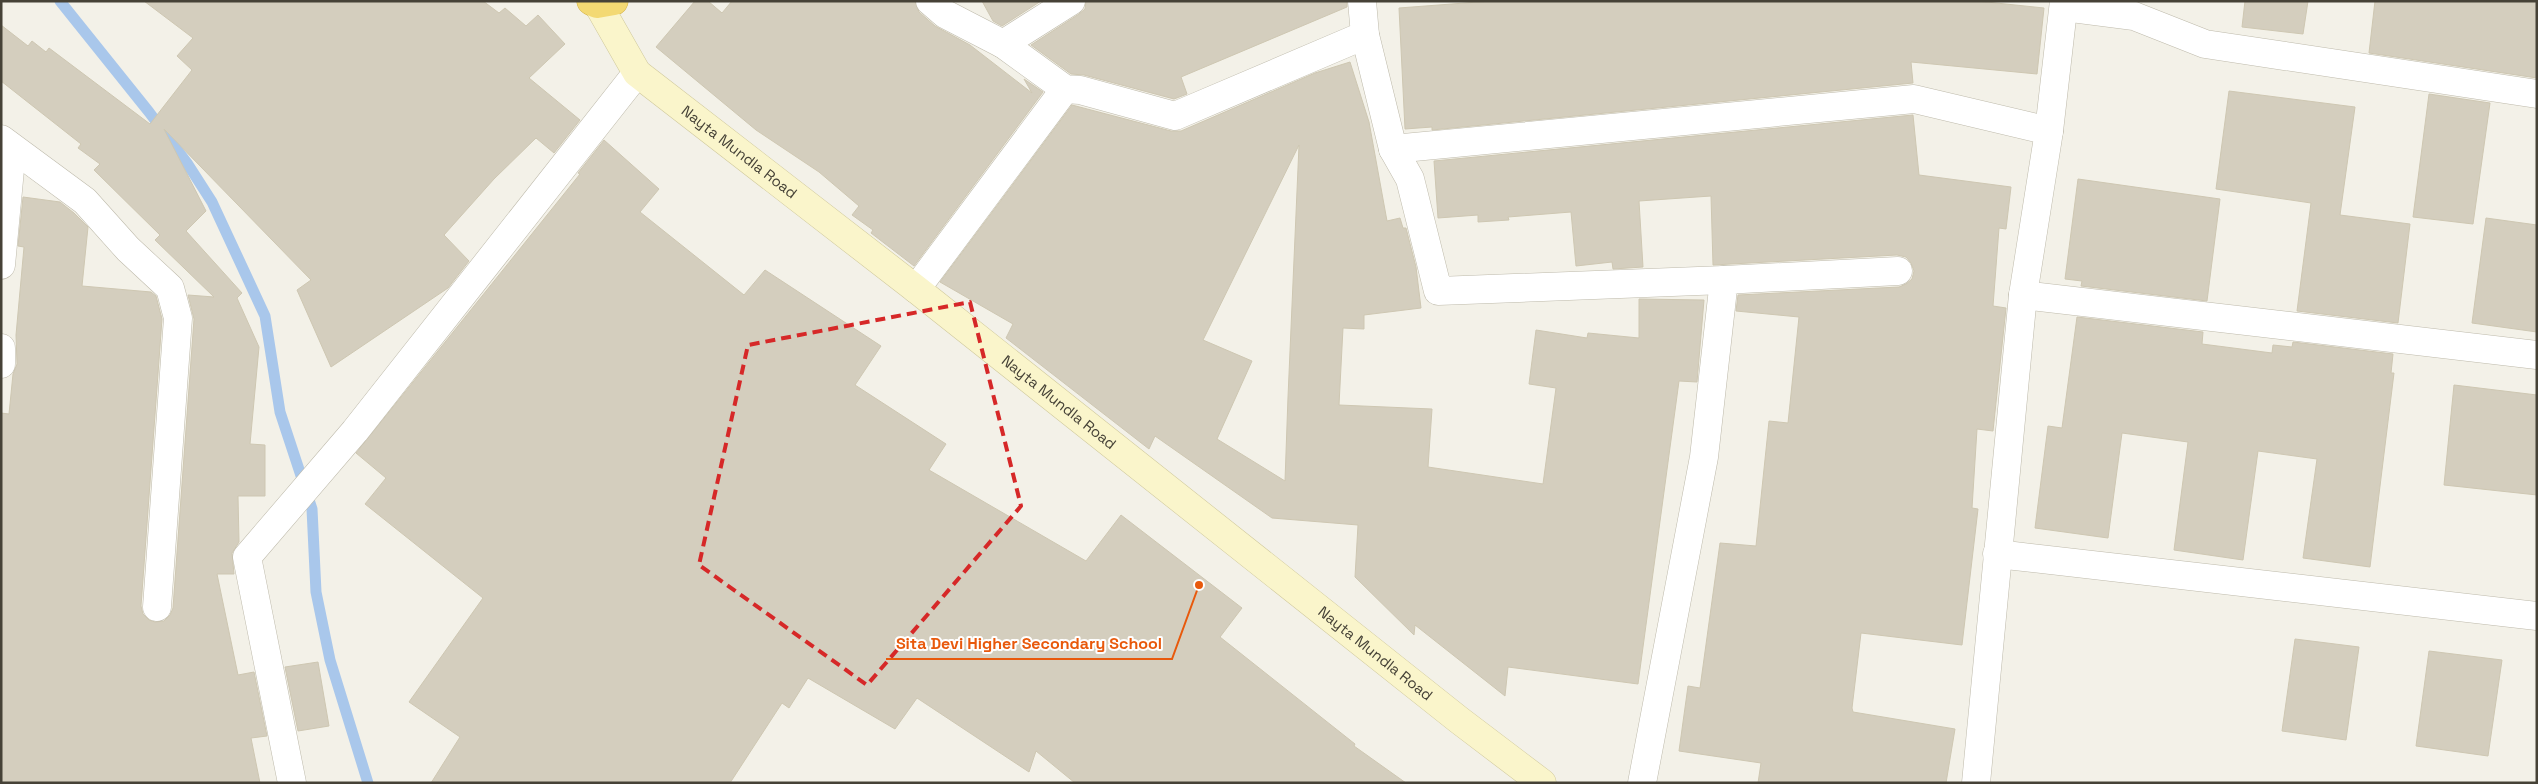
<svg xmlns="http://www.w3.org/2000/svg" width="2538" height="784" font-family="'Space Grotesk',sans-serif">
<style>
.lines{fill:none;stroke-linecap:round;stroke-linejoin:round}
.stream{stroke:#a9c7eb;stroke-width:11}
.building{fill:#d4cebe;stroke:#cec7b2;fill-rule:evenodd}
.street-casing{stroke:#bebaab;stroke-width:29}
.secondary-casing{stroke:#cfc89b;stroke-width:29}
.highway-casing{stroke:#d2b043;stroke-width:29}
.street{stroke:#fff;stroke-width:28}
.secondary{stroke:#faf5cb;stroke-width:28}
.highway{stroke:#f3d973;stroke-width:28}
.marked{fill:none;stroke:#d62828;stroke-width:4;stroke-dasharray:10 6;stroke-linejoin:round}
.labels{text-anchor:middle;stroke-width:4;stroke-linejoin:round;paint-order:stroke}
.street-label{font-size:15px;fill:#464237;stroke:#fff}
.leader{fill:none;stroke:#e8590c;stroke-width:2}
.callout-dot{fill:#e8590c;stroke:#fff;stroke-width:2}
.callout-label{font-size:16px;text-anchor:middle;font-weight:bold;fill:#e8590c;stroke:#fff;stroke-width:4;stroke-linejoin:round;paint-order:stroke}
</style>
<rect width="100%" height="100%" fill="#f3f1e8"/>
<g class="lines">
<!-- stream -->
<polyline class="stream" points="60,1 149,112 187,163 212,202 265,316 280,412 312,509 316,592 330,660 368,783"/>
</g>
<!-- building -->
<g class="building">
<polygon points="144,1 483,1 499,13 505,8 526,26 538,15 565,44 529,78 580,120 554,153 536,138 494,179 444,235 469,261 448,288 331,367 297,290 311,280 164,129 206,211 186,231 242,293 237,298 259,347 250,444 265,445 265,496 238,496 239,542 232,553 234,574 217,574 238,675 254,672 267,736 251,738 260,783 1,783 1,413 9,414 13,374 17,364 16,335 24,247 18,246 23,197 60,202 74,213 88,227 82,286 151,292 156,296 162,319 141,606 143,614 149,620 155,622 164,621 170,615 173,608 194,319 188,295 214,297 155,240 160,235 94,170 100,164 78,148 81,144 1,81 1,25 28,46 32,41 46,52 49,48 150,124 192,70 177,56 193,38"/>
<polygon points="695,1 708,1 722,13 732,1 915,1 919,12 935,26 970,45 1032,93 1024,79 1043,92 914,266 871,233 873,230 852,215 859,206 819,172 756,130 656,47"/>
<polygon points="982,1 1041,1 1002,26 993,21"/>
<polygon points="1086,1 1347,1 1347,7 1181,77 1187,94 1174,99 1084,75 1071,74 1031,45 1079,14 1085,9"/>
<polygon points="1491,1 1977,1 2044,8 2037,74 1911,62 1913,83 1432,130 1432,127 1405,129 1399,8"/>
<polygon points="2245,1 2308,1 2303,34 2242,27"/>
<polygon points="2375,1 2537,1 2537,78 2369,53"/>
<path d="M1350,62L1369,122L1387,221L1400,218L1403,228H1406L1416,267L1421,308L1364,315V329L1343,328L1339,405L1432,409L1428,467L1543,484L1556,388L1529,384L1536,330L1587,338L1588,333L1639,338V299L1704,300L1697,382L1679,381L1638,684L1508,667L1505,696L1415,625L1414,635L1355,577L1358,525L1272,518L1155,436L1149,449L1006,338L1013,324L940,282L1072,105L1171,131H1181L1315,73ZM1299,145L1288,397L1285,481L1217,439L1252,361L1203,340Z"/>
<polygon points="2229,91 2355,107 2340,215 2410,224 2398,323 2297,311 2311,203 2216,189"/>
<polygon points="2429,94 2490,103 2473,224 2413,217"/>
<polygon points="1913,115 1919,175 2011,187 2006,229 1999,228 1993,306 2006,308 1993,431 1977,429 1972,508 1978,509 1962,645 1861,633 1852,708 1853,712 1955,729 1946,783 1758,783 1761,763 1679,751 1688,686 1700,688 1720,543 1756,546 1769,421 1788,423 1799,317 1736,311 1738,295 1899,287 1906,284 1912,279 1914,271 1911,263 1906,257 1897,255 1713,265 1711,196 1639,201 1643,267 1613,269 1612,262 1576,266 1571,212 1508,217 1509,220 1478,222 1478,215 1438,218 1434,161"/>
<polygon points="604,140 659,189 640,212 744,295 765,270 881,346 855,385 946,444 929,470 1086,561 1121,515 1242,608 1220,637 1355,744 1354,746 1406,783 1075,783 1036,751 1029,772 917,698 895,729 808,678 789,708 782,703 730,783 431,783 460,737 409,702 483,598 365,504 386,478 356,453 580,174 578,173"/>
<polygon points="2078,179 2220,199 2207,301 2081,286 2082,281 2065,279"/>
<polygon points="2486,218 2537,225 2537,332 2472,323"/>
<polygon points="2077,317 2203,332 2202,344 2272,353 2273,345 2292,347 2293,342 2393,354 2391,373 2394,373 2370,567 2303,558 2317,459 2258,451 2243,560 2174,550 2188,442 2122,433 2108,538 2035,528 2048,426 2062,428"/>
<polygon points="2454,385 2537,395 2537,495 2444,485"/>
<polygon points="2295,639 2359,647 2346,740 2282,731"/>
<polygon points="2429,651 2502,660 2488,756 2416,746"/>
<polygon points="318,662 329,726 298,731 285,667"/>
</g>
<g class="lines">
<defs>
<g id="street">
<polyline points="930,1 945,14 1003,44 1065,89 1080,90 1175,116 1365,35"/>
<polyline points="1362,1 1365,35 1393,149 1410,179 1438,291 1724,280"/>
<polyline points="2064,7 2134,16 2205,44 2537,94"/>
<polyline points="1003,44 1071,1"/>
<polyline points="1,139 85,201 128,249 170,288 178,318 157,607"/>
<polyline points="1393,149 1914,99 2049,131"/>
<polyline points="1,265 12,148"/>
<polyline points="916,289 1065,89"/>
<polyline points="2023,295 2537,355"/>
<polyline points="1,348 1,364"/>
<polyline points="1997,554 2537,616"/>
<polyline points="292,783 247,557 355,431 637,73"/>
<polyline points="1642,783 1704,457 1724,280 1898,271"/>
<polyline points="1976,783 2023,295 2049,131 2064,1"/>
</g>
<g id="secondary">
<path id="s1" d="M596,1L637,73L916,289L1459,720L1542,783"/>
</g>
<polyline id="highway" points="591,1 597,4 614,1"/>
</defs>
<!-- street casing -->
<use href="#street" class="street-casing"/>
<!-- secondary casing -->
<use href="#secondary" class="secondary-casing"/>
<!-- highway casing -->
<use href="#highway" class="highway-casing"/>
<!-- street -->
<use href="#street" class="street"/>
<!-- secondary -->
<use href="#secondary" class="secondary"/>
<!-- highway -->
<use href="#highway" class="highway"/>
</g>
<!-- marked area -->
<path class="marked" d="M970,302L1021,506L867,685L699,565L748,345Z"/>
<g class="labels">
<!-- street labels -->
<g class="street-label">
<text dy="5" stroke="none"><textPath href="#s1" startOffset="212">Nayta Mundla Road</textPath></text>
<text dy="5" stroke="none"><textPath href="#s1" startOffset="618">Nayta Mundla Road</textPath></text>
<text dy="5" stroke="none"><textPath href="#s1" startOffset="1022">Nayta Mundla Road</textPath></text>
</g>
</g>
<!-- callouts -->
<path class="leader" d="M1199 585L1172 659H886"/>
<circle class="callout-dot" cx="1199" cy="585" r="5"/>
<g class="callout-label">
<text x="1029" y="649">Sita Devi Higher Secondary School</text>
</g>
<!-- border -->
<rect width="2538" height="784" fill="none" stroke="#464237" stroke-width="5"/>
</svg>
